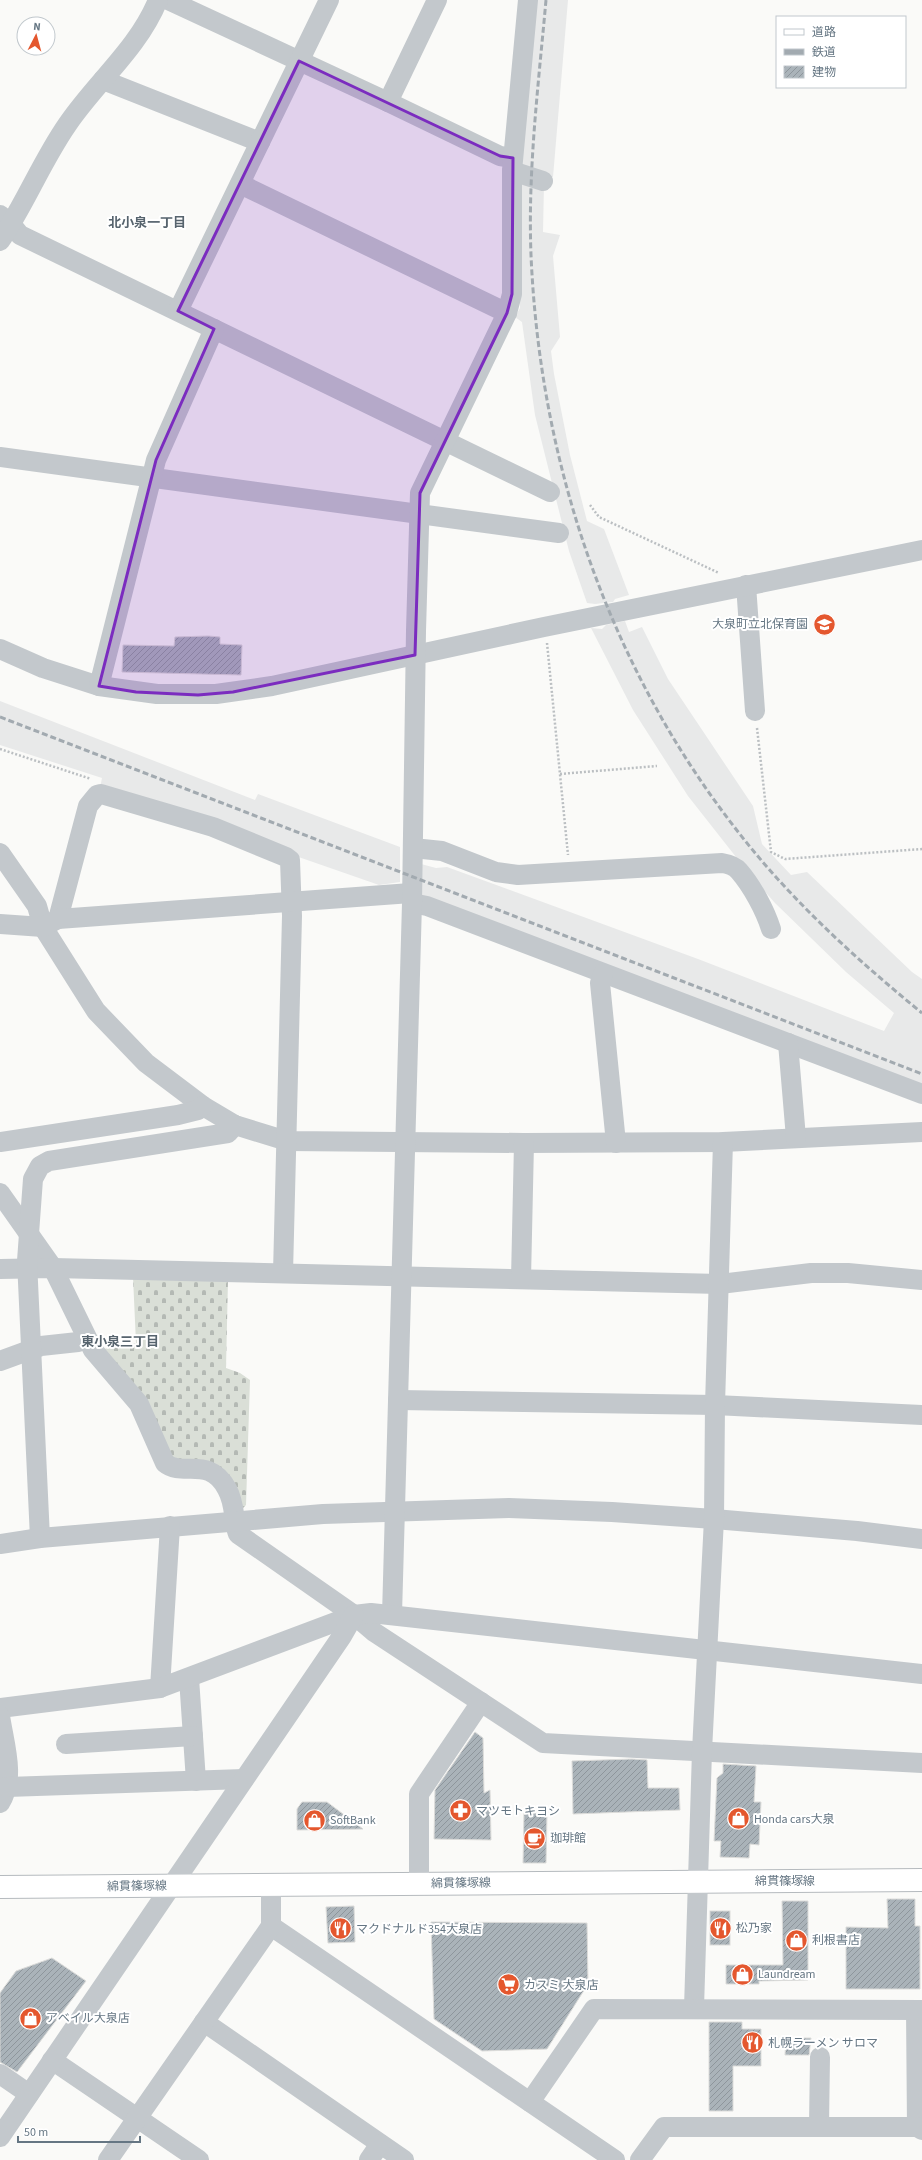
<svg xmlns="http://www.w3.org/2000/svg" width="922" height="2160" font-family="'Source Sans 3','Noto Sans JP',sans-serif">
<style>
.built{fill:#e8e9e9}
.cemetery{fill:url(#cemetery-stones)}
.building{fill:url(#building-hatch);stroke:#dcdcda}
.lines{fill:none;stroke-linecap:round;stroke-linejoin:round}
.major-casing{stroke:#b5babe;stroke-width:24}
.path{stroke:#bbbfc2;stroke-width:2.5;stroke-dasharray:2 2;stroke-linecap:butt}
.minor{stroke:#c3c8cc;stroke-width:20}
.major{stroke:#fff;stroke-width:22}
.rail{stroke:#a2aab0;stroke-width:3;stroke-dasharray:6 3;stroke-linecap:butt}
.marked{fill:#7b2cbf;fill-opacity:0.2;stroke:#7b2cbf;stroke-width:3;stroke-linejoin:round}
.labels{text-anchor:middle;stroke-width:4;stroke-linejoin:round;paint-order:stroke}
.poi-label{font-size:12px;fill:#657683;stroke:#fff;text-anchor:start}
.street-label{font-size:12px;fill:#657683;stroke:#fff}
.neighbourhood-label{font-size:13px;font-weight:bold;fill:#57646e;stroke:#fff}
</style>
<defs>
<pattern id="cemetery-stones" width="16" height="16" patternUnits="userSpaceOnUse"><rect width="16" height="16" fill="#dadfd7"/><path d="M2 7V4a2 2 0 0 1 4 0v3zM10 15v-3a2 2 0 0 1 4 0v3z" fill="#b4b9b4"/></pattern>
<pattern id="building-hatch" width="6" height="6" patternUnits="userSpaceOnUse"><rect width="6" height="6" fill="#aab3b9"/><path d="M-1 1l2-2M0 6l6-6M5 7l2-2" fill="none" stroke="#8e969c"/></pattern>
</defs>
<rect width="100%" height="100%" fill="#fafaf8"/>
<!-- built -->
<g class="built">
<polygon points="534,0 568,0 553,177 541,175 520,166"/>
<polygon points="520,178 544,184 543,232 560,235 553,256 560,337 551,351 554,374 570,455 587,521 604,529 629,595 615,599 613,602 595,604 587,603 569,551 535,415 522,322 515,317 520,308"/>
<polygon points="625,621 629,632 642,627 668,679 753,806 762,844 791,875 807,872 912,972 922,979 922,1088 419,897 421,864 436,868 447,867 698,959 884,1031 894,1013 846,972 775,903 747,871 688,796 633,710 591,628 602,629 606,625"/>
<polygon points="0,701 255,800 258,794 400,847 400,882 379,885 100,788 102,778 0,745"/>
</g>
<!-- cemetery -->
<polygon class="cemetery" points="133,1277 228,1280 226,1368 240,1373 250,1380 246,1505 243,1508 236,1489 173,1461 104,1349 136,1343"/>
<!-- building -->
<g class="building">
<polygon points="208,636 220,637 220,644 242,645 241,675 122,672 123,645 174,646 175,637"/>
<polygon points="475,1732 483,1738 484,1793 490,1790 491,1840 434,1839 435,1790"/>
<polygon points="632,1759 647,1760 648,1788 679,1788 680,1810 573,1814 572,1761"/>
<polygon points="723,1764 756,1766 754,1802 761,1802 759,1845 750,1844 749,1858 720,1857 721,1841 714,1841 717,1778 723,1773"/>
<polygon points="302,1802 327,1802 363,1829 297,1830 297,1809"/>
<polygon points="524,1813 547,1813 546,1863 523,1863"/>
<polygon points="887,1899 915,1899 915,1926 920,1926 920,1989 846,1989 846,1927 888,1928"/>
<polygon points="782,1901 808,1901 808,1980 759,1981 759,1984 726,1984 726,1965 783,1965"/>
<polygon points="354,1906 355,1942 328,1943 326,1907"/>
<rect x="710" y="1911" width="20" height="34"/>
<polygon points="431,1922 587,1923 588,1984 547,2049 482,2051 434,2019"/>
<polygon points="52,1958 86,1981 17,2072 0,2062 0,1993 16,1971"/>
<polygon points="709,2022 742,2022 742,2029 761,2029 761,2066 733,2066 733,2111 709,2111"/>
<polygon points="786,2038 811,2038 809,2055 785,2055"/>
</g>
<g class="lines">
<defs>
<polyline id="major" points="0,1887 922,1880"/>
</defs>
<!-- major casing -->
<use href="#major" class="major-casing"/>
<!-- path -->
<g class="path">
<polyline points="590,505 599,517 719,573"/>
<polyline points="547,643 568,855"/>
<polyline points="757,728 771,852 785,859 922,849"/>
<polyline points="0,749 91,779"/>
<polyline points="560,774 657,766"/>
</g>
<!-- minor -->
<g class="minor">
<polyline points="168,0 388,102 500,156 513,158"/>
<polyline points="103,80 260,142"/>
<polyline points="388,102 437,0"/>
<polyline points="512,171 543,181"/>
<polyline points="240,184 507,313"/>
<polyline points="0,215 11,224 20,235 550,492"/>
<path d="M0,241C25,204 42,161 67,125C96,82 138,49 158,0"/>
<polyline points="178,311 329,0"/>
<polyline points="0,457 559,533"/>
<polyline points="746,585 755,711"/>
<polyline points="0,649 43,668 99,686 157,694 216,694 272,686 544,627 922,550"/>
<polyline points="99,686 156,460 214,329"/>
<path d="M413,848L442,851L496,872L518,875L722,863C728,864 735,866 739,871C752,886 765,910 771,929"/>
<polyline points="0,853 37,906 43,927 96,1011 146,1063 203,1106 235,1125 287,1141 524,1143 723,1142 922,1132"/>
<polyline points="412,903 427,906 922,1094"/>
<polyline points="58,919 88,806 97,795 101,794 213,827 286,857 290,860 292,916 283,1273"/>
<polyline points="0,924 43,927 58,919 411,893"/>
<polyline points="603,974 600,983 616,1143"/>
<polyline points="788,1043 796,1138"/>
<polyline points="0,1142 178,1115 198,1110 203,1106"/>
<path d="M0,1193L53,1268L93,1350L139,1404L165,1463C183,1478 209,1455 227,1489C236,1505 233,1522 238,1534L354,1615L374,1632L543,1743L922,1763"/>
<polyline points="0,1269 53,1268 720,1284 811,1273 848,1273 922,1280"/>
<polyline points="521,1279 524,1143"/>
<polyline points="0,1361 41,1346 78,1342 87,1339"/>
<polyline points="398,1400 715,1405 922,1415"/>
<polyline points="40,1538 27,1261 33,1179 40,1166 49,1161 228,1133 235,1125"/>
<polyline points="0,1544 40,1538 323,1514 509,1508 612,1512 714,1519 857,1531 922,1539"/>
<polyline points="392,1615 412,903 416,631 420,493 507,313 512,294 512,171 528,0"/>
<polyline points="189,1678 196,1781"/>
<polyline points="160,1688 170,1526"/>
<polyline points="0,1708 160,1688 354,1615 371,1613 922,1674"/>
<path d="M0,1716C4,1743 16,1778 0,1803"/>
<polyline points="66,1744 193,1736"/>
<polyline points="7,1787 244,1779"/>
<polyline points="419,1884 419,1794 481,1702"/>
<polyline points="271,1926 615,2160"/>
<polyline points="694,2008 702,1751 714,1519 715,1405 723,1142"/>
<polyline points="916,2010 917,2127"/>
<polyline points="204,2022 404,2160"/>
<polyline points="52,2060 199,2160"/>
<polyline points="0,2074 29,2094"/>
<polyline points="530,2102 594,2009 922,2010"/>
<polyline points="819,2126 820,2057"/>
<polyline points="0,2137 342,1636 354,1615"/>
<polyline points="108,2160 271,1926 271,1885"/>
<polyline points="369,2160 380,2144"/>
<polyline points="640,2160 664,2127 917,2127 922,2130"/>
</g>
<!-- major -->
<use href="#major" class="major"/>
<!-- rail -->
<g class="rail">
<path d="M546,0C538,90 526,183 532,274C544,476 613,673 739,833C792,901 856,959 922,1013"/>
<polyline points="0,717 922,1074"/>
</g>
</g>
<!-- marked area -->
<path class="marked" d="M299,61L500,156L513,158L512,294L507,313L420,493L415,655L233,692L198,695L136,692L99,686L156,460L214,329L178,311Z"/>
<!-- icons -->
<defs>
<symbol id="school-disc" viewBox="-11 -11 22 22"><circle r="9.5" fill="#e4572e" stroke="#fff"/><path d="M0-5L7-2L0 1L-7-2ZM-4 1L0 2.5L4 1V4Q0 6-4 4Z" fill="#fff"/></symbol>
<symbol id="pharmacy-disc" viewBox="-11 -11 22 22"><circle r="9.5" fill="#e4572e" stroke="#fff"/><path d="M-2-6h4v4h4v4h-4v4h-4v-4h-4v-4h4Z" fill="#fff"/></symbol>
<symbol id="shop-disc" viewBox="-11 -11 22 22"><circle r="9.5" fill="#e4572e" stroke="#fff"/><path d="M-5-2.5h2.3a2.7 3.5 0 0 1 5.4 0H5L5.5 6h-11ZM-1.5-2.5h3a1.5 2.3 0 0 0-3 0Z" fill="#fff"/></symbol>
<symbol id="cafe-disc" viewBox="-11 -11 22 22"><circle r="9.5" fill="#e4572e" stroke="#fff"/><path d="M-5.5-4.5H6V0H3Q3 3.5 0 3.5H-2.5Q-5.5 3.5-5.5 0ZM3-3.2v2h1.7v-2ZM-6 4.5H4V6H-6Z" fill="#fff"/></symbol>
<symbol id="restaurant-disc" viewBox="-11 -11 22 22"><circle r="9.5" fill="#e4572e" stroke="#fff"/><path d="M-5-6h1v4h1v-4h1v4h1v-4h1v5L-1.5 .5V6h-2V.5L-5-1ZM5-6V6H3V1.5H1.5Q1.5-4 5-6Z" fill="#fff"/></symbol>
<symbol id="supermarket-disc" viewBox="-11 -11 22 22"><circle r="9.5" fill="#e4572e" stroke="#fff"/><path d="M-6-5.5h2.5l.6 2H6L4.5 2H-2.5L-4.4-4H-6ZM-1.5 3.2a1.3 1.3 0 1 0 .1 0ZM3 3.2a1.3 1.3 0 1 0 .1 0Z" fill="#fff"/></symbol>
</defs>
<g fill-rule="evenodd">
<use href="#school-disc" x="812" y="612" width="25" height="25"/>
<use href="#pharmacy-disc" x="448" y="1798" width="25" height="25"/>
<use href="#shop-disc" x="726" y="1806" width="25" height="25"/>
<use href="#shop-disc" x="302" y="1808" width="25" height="25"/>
<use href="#cafe-disc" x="522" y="1826" width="25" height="25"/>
<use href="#restaurant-disc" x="708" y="1916" width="25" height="25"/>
<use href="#restaurant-disc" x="328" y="1916" width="25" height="25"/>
<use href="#shop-disc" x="784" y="1928" width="25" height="25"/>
<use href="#shop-disc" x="730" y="1962" width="25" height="25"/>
<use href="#supermarket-disc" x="496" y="1972" width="25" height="25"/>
<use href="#shop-disc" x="18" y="2006" width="25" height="25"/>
<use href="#restaurant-disc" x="740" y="2030" width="25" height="25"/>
</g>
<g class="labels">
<!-- poi labels -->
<g class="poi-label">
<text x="808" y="628" text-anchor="end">大泉町立北保育園</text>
<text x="476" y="1815">マツモトキヨシ</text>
<text x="754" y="1823">Honda cars大泉</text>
<text x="330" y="1824">SoftBank</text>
<text x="550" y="1842">珈琲館</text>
<text x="736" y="1932">松乃家</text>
<text x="356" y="1933">マクドナルド354大泉店</text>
<text x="812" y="1944">利根書店</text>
<text x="758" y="1978">Laundream</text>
<text x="524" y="1989">カスミ 大泉店</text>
<text x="46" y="2022">アベイル大泉店</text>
<text x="768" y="2047">札幌ラーメン サロマ</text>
</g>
<!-- street labels -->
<g class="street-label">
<text x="785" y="1885">綿貫篠塚線</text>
<text transform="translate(461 1883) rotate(-1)" y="4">綿貫篠塚線</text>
<text transform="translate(137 1886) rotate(-1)" y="4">綿貫篠塚線</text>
</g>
<!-- neighbourhood labels -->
<g class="neighbourhood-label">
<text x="147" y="227">北小泉一丁目</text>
<text x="120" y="1346">東小泉三丁目</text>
</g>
</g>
<!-- legend -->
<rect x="776" y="16" width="130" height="72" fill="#ffffff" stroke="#c1c8cd"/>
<rect x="784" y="29" width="20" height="6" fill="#ffffff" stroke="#c1c8cd"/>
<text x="812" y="36" font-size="12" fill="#657683">道路</text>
<rect x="784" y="49" width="20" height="6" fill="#a2aab0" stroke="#c1c8cd"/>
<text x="812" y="56" font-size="12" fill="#657683">鉄道</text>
<rect x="784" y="66" width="20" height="12" fill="url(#building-hatch)" stroke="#c1c8cd"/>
<text x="812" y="76" font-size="12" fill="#657683">建物</text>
<!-- north arrow -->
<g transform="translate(36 36) rotate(6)"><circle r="19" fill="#ffffff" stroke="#c1c8cd"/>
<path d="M0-3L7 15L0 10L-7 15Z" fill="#e4572e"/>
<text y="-6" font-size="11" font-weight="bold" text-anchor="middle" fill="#657683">N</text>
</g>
<!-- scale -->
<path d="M18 2136v6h122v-6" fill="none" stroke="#657683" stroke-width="2"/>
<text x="24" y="2136" font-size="12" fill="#657683" stroke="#ffffff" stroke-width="3" paint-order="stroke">50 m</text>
</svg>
